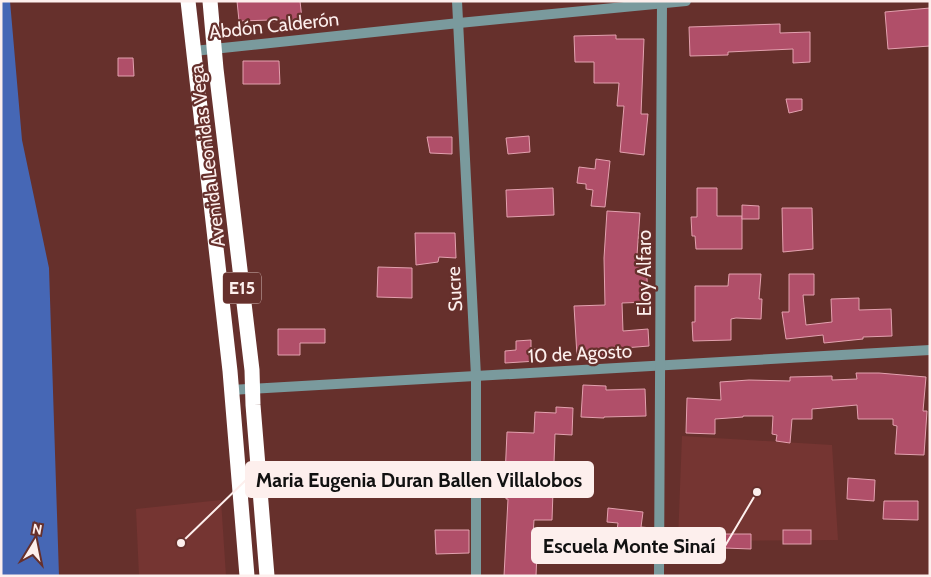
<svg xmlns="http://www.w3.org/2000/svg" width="931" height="577" font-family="Cabin,sans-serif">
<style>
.built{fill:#753532}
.water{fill:#4667b5}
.building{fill:#b04f69;stroke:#e3a1af}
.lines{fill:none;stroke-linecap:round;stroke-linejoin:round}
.street{stroke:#7a9a9d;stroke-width:10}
.highway{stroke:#fff;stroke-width:15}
.labels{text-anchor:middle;stroke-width:4.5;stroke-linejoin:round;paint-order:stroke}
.shield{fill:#66302c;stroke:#d0b6b3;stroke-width:1}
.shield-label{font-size:18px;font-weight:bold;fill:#fdefed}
.street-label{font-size:19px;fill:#fdefed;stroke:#66302c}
.leader{fill:none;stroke:#fdefed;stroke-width:2}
.callout-dot{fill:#fdefed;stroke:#66302c;stroke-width:2}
.callout{fill:#fdefed;stroke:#fdefed;stroke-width:2}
.callout-label{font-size:20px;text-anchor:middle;font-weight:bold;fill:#111}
</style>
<rect width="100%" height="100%" fill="#66302c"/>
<!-- built -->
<g class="built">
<polygon points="682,436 832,445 838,540 678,541"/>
<polygon points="221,500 226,576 139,576 136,509"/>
</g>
<!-- water -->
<polygon class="water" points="1,1 10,1 22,140 49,268 59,576 1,576"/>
<!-- building -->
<g class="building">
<polygon points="237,1 300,1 302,19 271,22 271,20 239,21"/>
<polygon points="930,8 930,46 888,49 885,12"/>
<polygon points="780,24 780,33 810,32 810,62 793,63 793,49 728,52 728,55 690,56 689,27"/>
<polygon points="616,35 616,39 644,39 641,114 648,114 644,155 620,152 624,106 617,106 619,83 594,83 594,62 575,62 574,36"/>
<polygon points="118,58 133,58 134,76 118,76"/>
<polygon points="243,61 279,61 280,84 243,84"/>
<polygon points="786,99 802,99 802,110 789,113"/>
<polygon points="529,136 530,152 508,154 506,138"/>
<polygon points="427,137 452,137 452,154 430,153"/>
<polygon points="596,159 610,161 605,207 591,206 593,190 586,189 586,184 577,183 579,167 595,169"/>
<polygon points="553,188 554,215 507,217 506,190"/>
<polygon points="697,188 717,188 717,216 742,216 742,249 696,249 695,236 692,236 691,217 697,217"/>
<polygon points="742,205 759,206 759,219 742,219"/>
<polygon points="782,208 812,208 813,249 783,252"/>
<polygon points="607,211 640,213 637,255 646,254 648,302 622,303 623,331 648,329 649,346 624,348 624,354 577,356 574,306 605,305 604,258"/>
<polygon points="415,233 455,233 456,258 439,257 438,262 416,265"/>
<polygon points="378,267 412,268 412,298 377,297"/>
<polygon points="729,274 761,274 759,299 762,299 761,319 736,318 731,319 731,340 693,341 692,322 695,322 695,286 728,286"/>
<polygon points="789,274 814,274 814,295 803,295 806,325 832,322 831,299 859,298 859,310 891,309 892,336 863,337 863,339 824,343 823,335 786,339 782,312 789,312"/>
<polygon points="278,329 325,329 325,343 300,343 300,355 278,355"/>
<polygon points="531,340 531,349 536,349 537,361 505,363 505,351 516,350 516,341"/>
<polygon points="856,373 879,373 926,377 923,411 927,411 924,455 895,454 897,426 893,425 893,419 858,419 857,405 812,409 812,419 792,419 790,443 776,441 777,435 772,434 773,416 743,416 743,417 715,419 715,434 686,433 687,398 721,400 720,382 749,380 790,381 790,377 832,376 832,380 857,379"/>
<polygon points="583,385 606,386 606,390 645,389 646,416 604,417 604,418 581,417"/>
<polygon points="556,407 573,408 572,435 555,434 552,520 534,520 532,552 537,552 536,576 504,576 508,499 506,499 507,477 505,477 507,432 534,433 535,412 556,413"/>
<polygon points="848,478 875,480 874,501 847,499"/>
<polygon points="884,501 918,501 918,520 883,519"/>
<polygon points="608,508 643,512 641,527 652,528 649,556 631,554 632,541 616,539 618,523 607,522"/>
<polygon points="435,530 469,530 469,553 436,554"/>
<rect x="783" y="530" width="28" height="14"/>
<polygon points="725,534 751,534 751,549 724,548"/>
</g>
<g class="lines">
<!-- street -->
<g class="street">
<polyline points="457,1 476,376 476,576"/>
<polyline points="194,51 459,23 686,1"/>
<polyline points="231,390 930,350"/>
<polyline points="659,576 662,1"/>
</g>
<!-- highway -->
<g class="highway">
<polyline points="188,1 230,371 247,576"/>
<polyline points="210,1 216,69 252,370 253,405 267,576"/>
</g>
</g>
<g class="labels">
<!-- shield labels -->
<rect class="shield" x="223" y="272.5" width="38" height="31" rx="4"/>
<g class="shield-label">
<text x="242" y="294">E15</text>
</g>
<!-- street labels -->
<g class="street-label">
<text transform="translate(274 25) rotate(-6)" y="7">Abdón Calderón</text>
<text transform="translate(207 156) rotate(-97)" y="7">Avenida Leonidas Vega</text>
<text transform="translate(644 273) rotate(-90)" y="7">Eloy Alfaro</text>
<text transform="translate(454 289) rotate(-93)" y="7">Sucre</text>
<text transform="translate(580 353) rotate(-3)" y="7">10 de Agosto</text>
</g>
</g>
<!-- callouts -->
<path class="leader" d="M181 543L246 480M757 492L725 546"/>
<g class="callout-dot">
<circle cx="181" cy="543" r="5"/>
<circle cx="757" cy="492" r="5"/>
</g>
<g class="callout">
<rect x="246" y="462" width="347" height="35" rx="5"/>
<rect x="532" y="528" width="193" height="35" rx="5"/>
</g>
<g class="callout-label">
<text x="419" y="487">Maria Eugenia Duran Ballen Villalobos</text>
<text x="629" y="553">Escuela Monte Sinaí</text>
</g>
<!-- border -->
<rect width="931" height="577" fill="none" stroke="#fdefed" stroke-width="5"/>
<!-- north arrow -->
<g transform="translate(35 542) rotate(10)" stroke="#66302c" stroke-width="4" paint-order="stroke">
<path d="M0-4L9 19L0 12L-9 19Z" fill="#fdefed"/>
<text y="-8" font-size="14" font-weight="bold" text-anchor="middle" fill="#fdefed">N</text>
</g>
</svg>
